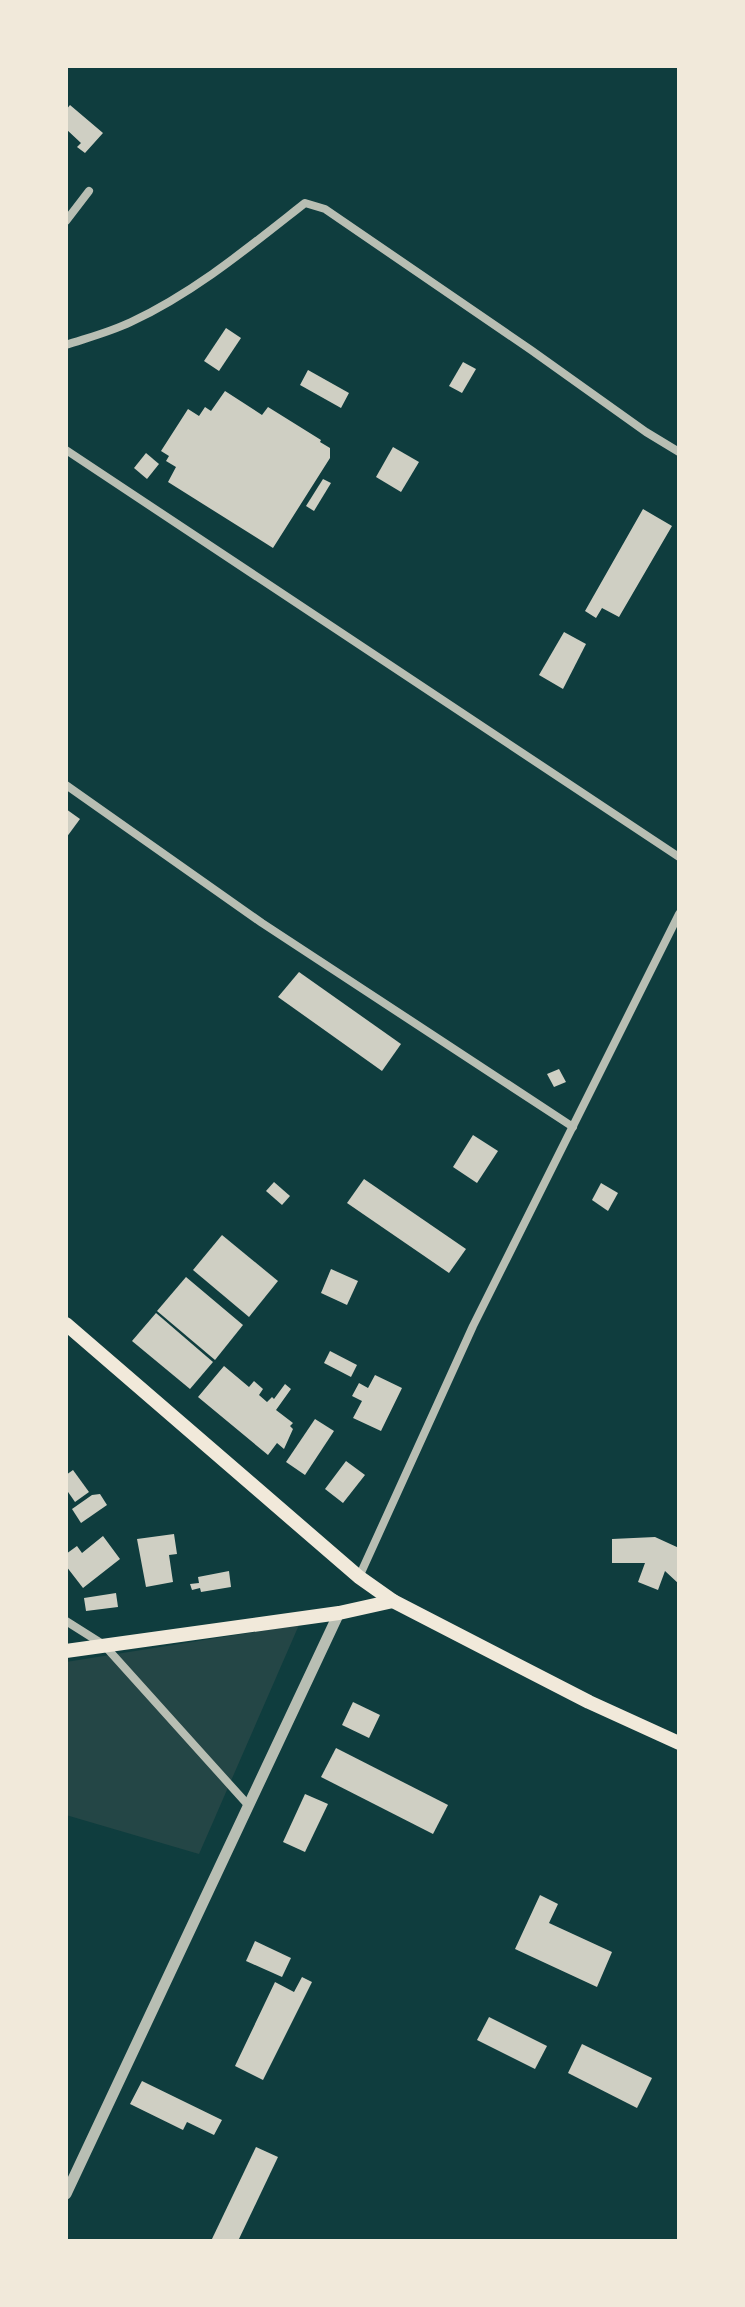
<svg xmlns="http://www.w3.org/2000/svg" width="745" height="2307" font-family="Karla,sans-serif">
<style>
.green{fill:#244646}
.building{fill:#cfcfc3}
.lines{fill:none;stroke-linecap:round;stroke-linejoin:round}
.minor{stroke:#b8beb3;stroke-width:8}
.tertiary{stroke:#b8beb3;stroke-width:11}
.primary{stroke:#f1e9da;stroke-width:14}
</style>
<rect width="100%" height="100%" fill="#0f3d3e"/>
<!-- green -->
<polygon class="green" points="299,1625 199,1854 66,1815 66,1662"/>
<!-- building -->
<g class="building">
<polygon points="70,105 103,133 85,153 77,147 81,143 66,129 66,110"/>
<polygon points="226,328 241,338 219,371 204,361"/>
<polygon points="463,362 476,369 462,393 449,386"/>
<polygon points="308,370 349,393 341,408 300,385"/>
<polygon points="225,391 262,415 268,407 321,440 320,442 330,448 330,458 273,548 168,482 176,467 166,461 169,456 161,451 188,409 199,416 205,407 211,411"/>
<polygon points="393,447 419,462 401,492 376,477"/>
<polygon points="146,453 159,464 147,479 134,468"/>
<polygon points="323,479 331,483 314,511 306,506"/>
<polygon points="643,509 672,526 619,617 602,608 596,618 585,611"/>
<polygon points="564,632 586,644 563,689 539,675"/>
<polygon points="66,809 80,819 66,838"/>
<polygon points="299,972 401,1044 382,1071 278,997"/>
<polygon points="559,1069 566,1082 554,1087 547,1074"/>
<polygon points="473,1135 498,1151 477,1183 453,1167"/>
<polygon points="364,1179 466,1249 449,1273 347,1203"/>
<polygon points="274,1182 290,1196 282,1205 266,1191"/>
<polygon points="601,1183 618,1193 608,1211 592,1200"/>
<polygon points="222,1235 278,1281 249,1317 193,1270"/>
<polygon points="331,1269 358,1281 347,1305 321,1293"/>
<polygon points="186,1277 243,1325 215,1360 157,1311"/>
<polygon points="156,1313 213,1362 190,1389 132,1341"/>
<polygon points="330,1351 357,1365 351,1377 324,1363"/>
<polygon points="224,1366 249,1387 254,1381 263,1389 259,1395 267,1402 272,1397 274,1399 285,1384 291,1389 276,1410 293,1423 290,1426 293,1429 284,1449 277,1443 268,1455 198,1397"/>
<polygon points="375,1375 402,1388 381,1431 353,1418 362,1401 352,1396 359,1383 368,1388"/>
<polygon points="315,1419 334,1431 305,1475 286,1462"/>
<polygon points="346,1461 365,1475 343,1503 325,1489"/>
<polygon points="73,1470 89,1492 75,1502 66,1489 66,1475"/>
<polygon points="100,1494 107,1505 81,1523 72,1509 92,1495"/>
<polygon points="174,1534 177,1554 169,1555 173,1582 146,1587 137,1539"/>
<polygon points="103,1536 120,1559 83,1588 66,1566 66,1554 77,1546 82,1553"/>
<polygon points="655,1537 679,1548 679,1584 665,1571 658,1590 638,1582 645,1563 612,1563 612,1539"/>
<polygon points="229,1571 231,1587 201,1592 200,1588 192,1590 190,1584 199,1583 198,1577"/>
<polygon points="116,1593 118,1607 86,1611 84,1598"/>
<polygon points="353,1702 380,1715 369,1738 342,1725"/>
<polygon points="336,1748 448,1805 433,1834 321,1777"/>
<polygon points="305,1794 328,1804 305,1852 283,1842"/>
<polygon points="540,1895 558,1904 549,1923 612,1952 597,1987 515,1949"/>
<polygon points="255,1941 291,1958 282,1977 246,1961"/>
<polygon points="302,1977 312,1982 263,2080 235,2066 275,1982 294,1992"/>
<polygon points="489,2017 547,2046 535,2069 477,2040"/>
<polygon points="582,2044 652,2078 637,2108 568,2073"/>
<polygon points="142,2081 222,2120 214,2135 187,2122 183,2130 130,2104"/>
<polygon points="256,2147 278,2157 238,2241 211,2241"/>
</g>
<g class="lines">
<!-- minor -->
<g class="minor">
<polyline points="66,221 89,191"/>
<path d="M66,345C87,338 110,332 131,322C195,292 249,247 305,203L325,209L531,350L646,432L679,452"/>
<polyline points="66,450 679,857"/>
<polyline points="66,785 262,923 573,1127"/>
<polyline points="359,1577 473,1326 679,914"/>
<polyline points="66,1621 104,1645 249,1806"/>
</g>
<!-- tertiary -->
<polyline class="tertiary" points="66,2194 339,1613"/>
<!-- primary -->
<g class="primary">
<polyline points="66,1324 359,1577 393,1601 589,1702 679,1743"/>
<polyline points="66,1651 339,1613 393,1601"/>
</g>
</g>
<!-- border -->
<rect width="745" height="2307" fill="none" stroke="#f1e9da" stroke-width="136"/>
</svg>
